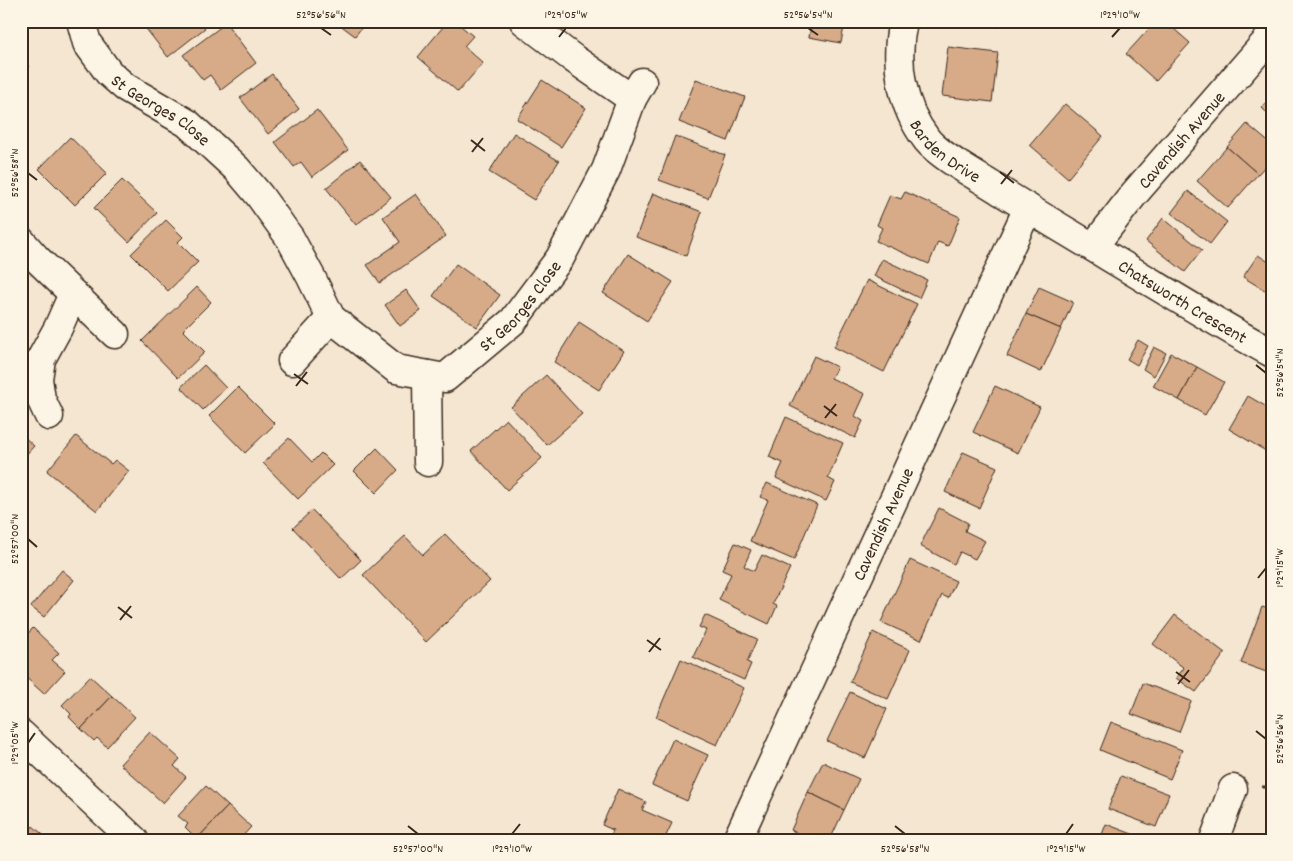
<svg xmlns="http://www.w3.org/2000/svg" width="1293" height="861" font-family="Dekko,sans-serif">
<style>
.building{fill:#d7ab88;stroke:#3b2a1e}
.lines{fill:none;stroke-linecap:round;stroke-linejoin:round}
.minor-casing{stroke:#3b2a1e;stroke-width:31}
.path{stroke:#3b2a1e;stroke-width:3;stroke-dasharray:5 4;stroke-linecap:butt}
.minor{stroke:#fcf5e5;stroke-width:28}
.ticks{fill:none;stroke:#3b2a1e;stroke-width:2}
.labels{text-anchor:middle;stroke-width:4;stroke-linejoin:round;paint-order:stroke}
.street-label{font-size:18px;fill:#3b2a1e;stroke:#fcf5e5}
.neatline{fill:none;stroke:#3b2a1e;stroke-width:2}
.ticks-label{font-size:12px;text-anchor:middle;fill:#3b2a1e}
</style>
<rect width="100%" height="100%" fill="#f5e6d2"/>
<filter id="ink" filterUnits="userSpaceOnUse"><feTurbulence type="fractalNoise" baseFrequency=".02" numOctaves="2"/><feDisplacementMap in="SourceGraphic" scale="10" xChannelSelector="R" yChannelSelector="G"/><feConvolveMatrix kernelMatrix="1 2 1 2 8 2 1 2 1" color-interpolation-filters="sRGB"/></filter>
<g filter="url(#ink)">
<!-- building -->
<g class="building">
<polygon points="140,21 200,21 205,28 168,57"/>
<polygon points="335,21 367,21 355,36"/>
<polygon points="448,21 455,21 473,36 464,46 483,63 458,92 418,57"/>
<polygon points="812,21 845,21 841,43 809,37"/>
<polygon points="980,21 1000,21 998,27"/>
<polygon points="1156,21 1165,21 1190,43 1156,81 1126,54"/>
<polygon points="226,23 256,63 221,90 210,75 203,80 183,55"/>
<polygon points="948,47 998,53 992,102 942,96"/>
<polygon points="21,58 29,67 21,73"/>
<polygon points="272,74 299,109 268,134 240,98"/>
<polygon points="696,79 745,97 728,141 679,122"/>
<polygon points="542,80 586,108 561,147 517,119"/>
<polygon points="1272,97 1272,118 1262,108"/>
<polygon points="1065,104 1103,136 1068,178 1030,145"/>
<polygon points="317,110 348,150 312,177 301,162 294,167 275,142"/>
<polygon points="1247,124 1272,145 1272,159 1258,174 1227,147"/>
<polygon points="514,133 559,161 534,200 489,172"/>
<polygon points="675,136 725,155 708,198 659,180"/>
<polygon points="70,137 107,173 75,205 39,169"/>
<polygon points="1227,147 1258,174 1228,208 1197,181"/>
<polygon points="360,160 391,197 356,225 326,188"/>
<polygon points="21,161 29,171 21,178"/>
<polygon points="122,180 157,213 129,242 94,208"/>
<polygon points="1188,191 1227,222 1210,244 1171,213"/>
<polygon points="905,192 960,217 948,246 938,242 929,264 876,241 882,228 877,225 890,195 901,199"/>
<polygon points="653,193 702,212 686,256 636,237"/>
<polygon points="416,194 446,236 380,283 367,265 400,242 383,217"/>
<polygon points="1163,218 1202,250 1185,272 1146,241"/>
<polygon points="166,220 183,237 178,242 198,262 168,291 131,254"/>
<polygon points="628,254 673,282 647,321 603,293"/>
<polygon points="1258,255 1272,264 1272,282 1266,291 1243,277"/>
<polygon points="882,259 927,280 919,298 874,276"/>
<polygon points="456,264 500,295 477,327 433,296"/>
<polygon points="867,280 917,304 884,372 834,347"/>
<polygon points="197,287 211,302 183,330 205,352 178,378 142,341"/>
<polygon points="1039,287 1073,302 1061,329 1026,314"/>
<polygon points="406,290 421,311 400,326 385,305"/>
<polygon points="1026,314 1061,329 1041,372 1007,356"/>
<polygon points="579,322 624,351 599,390 554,362"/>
<polygon points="1138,340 1148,346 1137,365 1127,359"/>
<polygon points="1154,347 1166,353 1154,376 1143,369"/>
<polygon points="1171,353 1197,367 1179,400 1153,386"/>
<polygon points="814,356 837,367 831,378 865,394 855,416 863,421 855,438 790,406"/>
<polygon points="204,365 226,388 203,410 181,387"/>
<polygon points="1197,367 1224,382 1205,415 1179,400"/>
<polygon points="546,375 582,414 547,445 511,407"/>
<polygon points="995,386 1040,407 1018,453 973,432"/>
<polygon points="238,387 275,424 245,453 209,416"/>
<polygon points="1248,396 1272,410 1272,448 1269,453 1229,429"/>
<polygon points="786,417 843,443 828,478 835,482 826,501 776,478 783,463 769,457"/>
<polygon points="506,419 542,458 507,490 471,451"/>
<polygon points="21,434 34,446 21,460"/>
<polygon points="76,436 111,464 115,460 129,471 97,511 47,471"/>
<polygon points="289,438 312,462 321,453 333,465 298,499 263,463"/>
<polygon points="377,448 398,470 376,493 354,471"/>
<polygon points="963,452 997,467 979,508 945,492"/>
<polygon points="767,483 817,505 794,560 750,541 768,500 760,497"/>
<polygon points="939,508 968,523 965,531 985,541 975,559 960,552 954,564 920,546"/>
<polygon points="312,510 361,560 341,579 293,528"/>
<polygon points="445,534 490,581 426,642 363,575 405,536 423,555"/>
<polygon points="735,543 751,550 744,566 754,571 762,555 790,568 773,604 777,606 769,624 719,600 731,574 722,570"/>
<polygon points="910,560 956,581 948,598 942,595 921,640 881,622"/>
<polygon points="62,570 74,580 44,617 31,607"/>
<polygon points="1262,607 1272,610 1272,674 1241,663"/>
<polygon points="705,615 757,639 747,662 751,664 744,680 693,657 706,630 699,627"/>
<polygon points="1175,615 1225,653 1196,692 1176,678 1184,668 1153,644"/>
<polygon points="33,628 59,653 52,660 65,671 44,694 21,673 21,641"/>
<polygon points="873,632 910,650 888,699 850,682"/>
<polygon points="681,659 744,688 717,745 656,717"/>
<polygon points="90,676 112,696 81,729 69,717 71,714 62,705"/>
<polygon points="1143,683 1191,701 1179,732 1131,714"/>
<polygon points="850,692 887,709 865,758 827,741"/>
<polygon points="112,696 135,717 107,747 97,738 94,741 81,729"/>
<polygon points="1111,722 1182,750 1170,779 1100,750"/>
<polygon points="150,732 180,759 174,766 186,777 163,803 120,764"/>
<polygon points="673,739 708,755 687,801 652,785"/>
<polygon points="823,762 859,779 844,810 808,792"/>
<polygon points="1121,776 1169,794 1156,827 1108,809"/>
<polygon points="206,786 228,806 197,839 185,827 188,824 178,816"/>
<polygon points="618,789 646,802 642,810 672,823 664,840 609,840 613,830 602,825"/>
<polygon points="808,792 844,810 830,840 812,840 791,830"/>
<polygon points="228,806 251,827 239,840 197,839"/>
<polygon points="1106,824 1148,840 1100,840"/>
<polygon points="33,826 49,840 22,840"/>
</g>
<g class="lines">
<defs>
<g id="minor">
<path id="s1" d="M81,21L87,43L109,73L125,87L187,123L237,169L259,195L290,238L311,277L331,318L396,369L445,378L513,321L560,258L606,170L632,99L642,82"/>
<polyline points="524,21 574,59 632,99"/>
<path id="s2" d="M903,21C894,62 901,106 927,140C942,158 981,178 1002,192C1037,214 1073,235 1109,257C1163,289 1216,323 1272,353"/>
<polyline points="21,241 37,259 115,334"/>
<path id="s3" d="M1093,247L1134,194L1272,35"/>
<polyline points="292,361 331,318"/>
<polyline points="427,375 428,462"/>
<polyline points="49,416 41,399 38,379 41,359 58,328 73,294"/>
<polyline points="21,734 134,840"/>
<path id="s4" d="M737,840L1028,208"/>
<polyline points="1214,840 1233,789"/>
</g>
</defs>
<!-- minor casing -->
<use href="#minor" class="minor-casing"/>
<!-- path -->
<polyline class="path" points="1262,787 1266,787 1272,779"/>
<!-- minor -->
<use href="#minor" class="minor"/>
</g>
</g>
<!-- ticks -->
<path class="ticks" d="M321,28L331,35M808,28L818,35M559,37L566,28M1112,37L1120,28M471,140L485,151M472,152L483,138M1000,172L1014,183M28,173L37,180M1001,184L1012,170M1256,365L1266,373M294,374L308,384M296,386L307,372M824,406L837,416M825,418L836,404M28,539L37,547M1258,578L1266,568M118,607L132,618M120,620L131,606M647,640L661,650M649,652L660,638M1176,672L1190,682M1178,684L1189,670M1256,731L1266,739M28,743L35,733M408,826L418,834M895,826L905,834M512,834L520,824M1066,834L1073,824"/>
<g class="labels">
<!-- street labels -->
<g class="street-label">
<text dy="6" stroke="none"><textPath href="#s1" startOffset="124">St Georges Close</textPath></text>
<text dy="6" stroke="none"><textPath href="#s3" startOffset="139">Cavendish Avenue</textPath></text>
<text dy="6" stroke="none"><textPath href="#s2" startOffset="146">Barden Drive</textPath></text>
<text dy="6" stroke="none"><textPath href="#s2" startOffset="428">Chatsworth Crescent</textPath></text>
<text dy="6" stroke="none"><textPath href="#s1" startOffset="635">St Georges Close</textPath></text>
<text dy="6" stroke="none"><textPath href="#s4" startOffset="348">Cavendish Avenue</textPath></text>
</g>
</g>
<!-- margin -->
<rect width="1293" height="861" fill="none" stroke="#fcf5e5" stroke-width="55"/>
<rect x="28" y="28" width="1238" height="806" class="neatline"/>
<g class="ticks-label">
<text x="321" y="18">52°56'56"N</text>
<text x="566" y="18">1°29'05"W</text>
<text x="808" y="18">52°56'54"N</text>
<text x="1120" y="18">1°29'10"W</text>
<text transform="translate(14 173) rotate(-90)" y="4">52°56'58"N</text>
<text transform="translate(1279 373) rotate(-90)" y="4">52°56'54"N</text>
<text transform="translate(14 539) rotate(-90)" y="4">52°57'00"N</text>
<text transform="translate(1279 568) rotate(-90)" y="4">1°29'15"W</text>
<text transform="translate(1279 739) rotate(-90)" y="4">52°56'56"N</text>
<text transform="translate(14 743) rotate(-90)" y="4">1°29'05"W</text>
<text x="418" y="852">52°57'00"N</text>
<text x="512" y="852">1°29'10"W</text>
<text x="905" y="852">52°56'58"N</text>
<text x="1066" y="852">1°29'15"W</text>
</g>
</svg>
